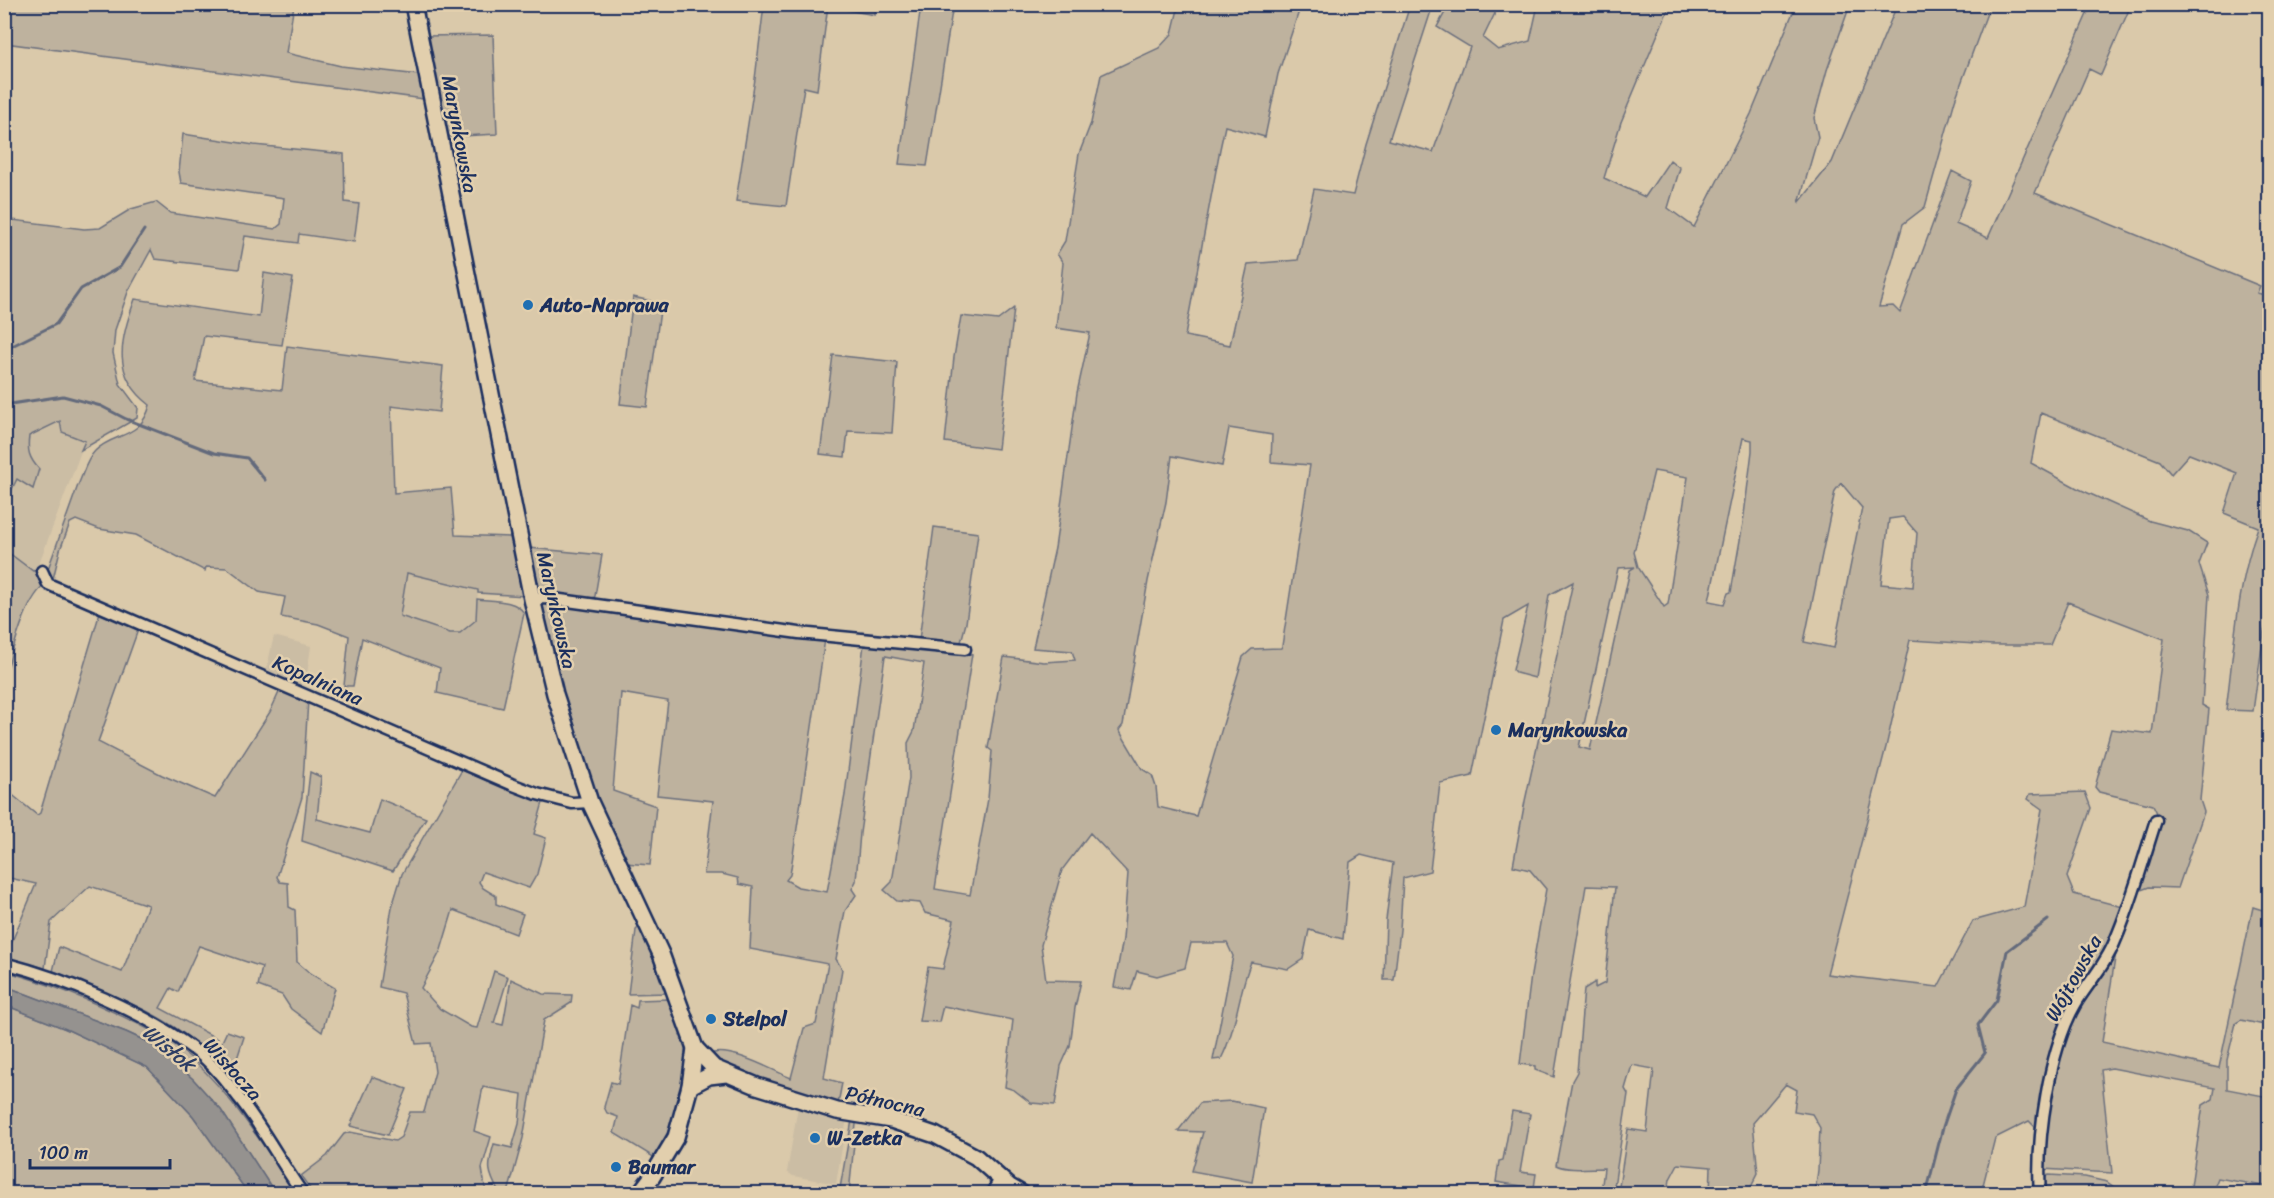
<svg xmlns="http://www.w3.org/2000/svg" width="2274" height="1198" font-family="Sriracha,sans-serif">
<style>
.built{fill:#cbbda4}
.green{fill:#beb29e;stroke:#6c707e;stroke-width:1.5;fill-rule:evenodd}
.water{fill:#95928f;stroke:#646a7b;stroke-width:1.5}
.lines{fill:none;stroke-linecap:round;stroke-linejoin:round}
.stream{stroke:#646a7b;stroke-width:3}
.street-casing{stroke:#1b2f5e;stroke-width:15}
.secondary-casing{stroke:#1b2f5e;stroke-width:20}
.street{stroke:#e2cfad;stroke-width:10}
.secondary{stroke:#e2cfad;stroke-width:15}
.poi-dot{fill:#1f6fb2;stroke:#e2cfad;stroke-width:2}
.labels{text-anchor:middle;stroke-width:5;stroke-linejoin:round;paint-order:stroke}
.street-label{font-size:20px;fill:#1b2f5e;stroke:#e2cfad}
.poi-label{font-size:20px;font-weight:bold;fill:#1b2f5e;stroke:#e2cfad;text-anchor:start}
.water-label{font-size:21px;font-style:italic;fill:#2d3e65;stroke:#e2cfad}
</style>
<rect width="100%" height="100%" fill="#dac9aa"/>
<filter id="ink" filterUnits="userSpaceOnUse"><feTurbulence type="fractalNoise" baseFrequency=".0167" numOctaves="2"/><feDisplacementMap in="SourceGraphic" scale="12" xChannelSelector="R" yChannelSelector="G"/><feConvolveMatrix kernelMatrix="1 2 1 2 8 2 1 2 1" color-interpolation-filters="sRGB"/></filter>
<g filter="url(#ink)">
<!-- built -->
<g class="built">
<polygon points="61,421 62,432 85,441 38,566 33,571 5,550 4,498 8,497 17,479 33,488 37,472 28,451 29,436"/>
<polygon points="407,573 478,590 476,620 460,633 450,633 400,616"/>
<polygon points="274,636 311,646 306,682 300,685 266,671"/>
<polygon points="798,1106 847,1118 836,1184 793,1176 787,1172"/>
</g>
<!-- green -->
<g class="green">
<polygon points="5,4 294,5 286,53 341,66 419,75 424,99 5,43"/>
<polygon points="764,5 828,5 817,90 804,87 786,206 736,201 755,79"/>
<polygon points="848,5 876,5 875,15 847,10"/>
<polygon points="921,5 953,5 927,166 899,164"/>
<path d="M1179,5H1301L1278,74L1265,137L1225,126L1220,149L1185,336L1230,345L1248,264L1298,260L1314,189L1353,195L1366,144L1410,5H1433L1389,140L1433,152L1470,47L1437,27L1449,5H1499L1483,38L1498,50L1530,41L1538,5H1670L1621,122L1604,178L1645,197L1670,160L1680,168L1668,208L1694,227L1751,114L1796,5H1850L1827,70L1814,118L1818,137L1799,203L1832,162L1897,5H1990L1955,100L1925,207L1903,224L1879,307L1893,306L1900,313L1952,171L1971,181L1956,224L1988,238L2091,5H2131L2101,75L2089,69L2035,193L2260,286L2257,293L2269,296L2270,615L2264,632L2253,711L2226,710C2234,649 2237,585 2258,527L2224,513L2237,473L2189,454L2171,474L2160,461L2041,413L2031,463L2077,488L2150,521L2188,531L2207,543L2199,564L2209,595L2202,705L2209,709L2200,800L2204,812L2178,888L2149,887L2136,892L2161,821L2153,805L2099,792L2095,787L2111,729L2152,734L2164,639L2068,602L2050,645H1993L1910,640L1886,747L1827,974L1938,987L1973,921L2024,907L2042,809L2028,799L2030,794L2085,792L2091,808L2067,877L2074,894L2123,907L2102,1042L2219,1068L2253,907L2269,912V1026L2241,1020L2236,1023L2227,1060V1089L2269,1097V1187L2218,1178L2212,1193H2190L2203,1105L2213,1099L2215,1088L2112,1068L2101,1070L2112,1173L2042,1169L2043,1135L2029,1121L1995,1138L1981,1193H1815L1818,1170L1820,1128L1812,1114L1794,1111L1797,1090L1786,1084L1753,1123L1758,1173L1748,1193H1710L1711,1167L1678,1164L1670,1179L1668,1193H1618L1628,1129L1647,1132L1654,1069L1632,1065L1625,1089L1628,1094L1613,1193H1601L1604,1168C1589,1168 1568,1171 1556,1165L1572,1081L1577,1072L1584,989L1595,982V988L1605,983L1615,887L1586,886L1554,1077L1535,1070V1066L1520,1064L1531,975L1546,889L1530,870L1513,866L1525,801L1573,582L1549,595L1535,678L1516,673L1513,670L1528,606L1504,620L1472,776L1440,783L1430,871L1403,878L1400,930L1394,980H1384L1386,920L1393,863L1361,855L1350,862L1343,939L1309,930L1303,959L1288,969L1251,962C1238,993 1237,1028 1221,1059L1213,1060L1233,956L1227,943H1191L1185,968L1157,976L1137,971L1131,990L1114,987L1123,939L1128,873L1090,833L1062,870L1041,945L1046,980L1081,981L1075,1008L1070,1046L1061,1066L1055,1105L1031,1103L1014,1090L1005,1087L1013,1020L943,1006L939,1022L919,1021L928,967L943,969L954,920L925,913L920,903L897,901L884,890L892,882L909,778L908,743L914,731L924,663L885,656L860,833L856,881L852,889L856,895L845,911L836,959L842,969L824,1078L842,1083L838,1104L768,1082L710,1057L713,1053C735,1049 770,1069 791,1078L804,1028L816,1024L828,964L750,949L753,887L739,884L738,878L722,874H704L713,801L657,795L668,701L621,693L613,791L656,806L650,865L624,863L578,752L540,610L543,604L549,602L825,639L790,875L786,880L798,887L827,892L845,795L864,644L972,654L935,889L970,895L988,799L992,751L988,748L1004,657L1044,662L1075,660L1072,651L1033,648L1055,548L1077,393L1090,333L1056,328L1063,263L1057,254L1065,241L1079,154L1091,123L1101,75L1159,48L1172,34ZM1229,428L1272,435L1271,462L1310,465L1282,646L1281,648L1252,649L1243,657L1196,816L1158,807L1156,787L1152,775L1142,769L1119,730L1123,725L1148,581L1166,502L1172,456L1222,466ZM1743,438L1752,440V451L1743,523L1731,592L1728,593L1724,604L1709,601ZM1654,471L1688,477L1668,604L1664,607L1638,567L1634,552ZM1841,483L1862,508L1834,648L1804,642L1835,491ZM1903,517L1917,533L1913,587L1881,584L1889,519ZM1635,567L1630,570L1590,750L1579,747L1618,568Z"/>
<polygon points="493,35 497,134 445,137 424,36"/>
<path d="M183,134L254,145L344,154L345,202L359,204L354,242L299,234L298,243L245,236L239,269L155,259L151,250L128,292L115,330L113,353L120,384L138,408L137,418L81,450L85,441L62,432L60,421L29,436C27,451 29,458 39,469L33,489L17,479L8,497L5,498V219L84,229L100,228L131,209L156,202L170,213L275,229L281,224L284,198L181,183L179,172Z"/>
<path d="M264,273L293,278L282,345L204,336L195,381L282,390L287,346L443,366L439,412L391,406L394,493L451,488L455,535L510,537L525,596L478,593V590L407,573L400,616L450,633H460L476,620L477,599C492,601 516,599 524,613L503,708L437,693L440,668L362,638L353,686H344L349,636L318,624L281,617L285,597L259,592L227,568L206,567L205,571L136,535L99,529L76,520L70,523L60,550L53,579L48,569C58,541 68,513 78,485C83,475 86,460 95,451C113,432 141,440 150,405C111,375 120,341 135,299L259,317Z"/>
<polygon points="633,297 661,303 647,407 620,404"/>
<polygon points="1014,308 998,449 945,442 954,357 961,316 998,320"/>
<polygon points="833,355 897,362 892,433 848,431 845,457 820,454"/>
<polygon points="934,527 978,533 966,623 961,642 919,640"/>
<polygon points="529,548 602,555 595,596 591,601 537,594"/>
<path d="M5,550L33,571L35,570L45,585C25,599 13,651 5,675Z"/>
<path d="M100,612L139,627L98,742L162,775L215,798L270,712L281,688L308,700L302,797L277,877L280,882L288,883L289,907L295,910L297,962L311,974L335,988L322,1032L291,1009L282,995L258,986L262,967L199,946L178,992L171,988L160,1008L218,1039L209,1055C167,1013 107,993 53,971L59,947L122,972L148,905L90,886L51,922L45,968L5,958L36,884L5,877L4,788L37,815L40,813Z"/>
<path d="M462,770L488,781L544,799L534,834L546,838L537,874L529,888L483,872L479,882L483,888L496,896V904L523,914L516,934L453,910L441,950L421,988L440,1009L471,1027L477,1028L494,971L508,977L494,1023L503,1025L511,979L543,994L572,995L571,1003L544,1020L523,1138L508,1193H499C488,1172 487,1168 494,1144L512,1148L519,1124L522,1094L483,1087L474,1131L491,1137L482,1168L486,1193H313L301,1176L327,1156L344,1134L350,1132L395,1141L401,1137L410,1112H424L435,1072L431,1043L416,1044L403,993L379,987L392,907L402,874Z"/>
<polygon points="310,772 321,777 317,819 370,833 380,799 426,818 393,871 302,841"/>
<polygon points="639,927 668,993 628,994 636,930"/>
<path d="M4,971C49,983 90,1000 132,1021C148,1029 165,1037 179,1048C228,1087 261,1143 296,1193H275L221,1110L193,1079L154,1045L126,1032L5,986Z"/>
<path d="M668,999C674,1014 682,1031 685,1047C689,1078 671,1131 655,1158L614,1133L618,1117L607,1113L604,1107L611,1082L618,1084L630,1005L637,1008L638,1000Z"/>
<polygon points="5,1005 66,1029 147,1067 193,1116 248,1193 5,1194"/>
<polygon points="227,1031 244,1037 231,1077 214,1059"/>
<polygon points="372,1077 407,1089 388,1135 350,1126"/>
<polygon points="1232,1101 1264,1108 1252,1182 1192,1171 1203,1132 1178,1131 1200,1103"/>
<polygon points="1512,1111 1530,1114 1520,1172 1536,1174 1534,1188 1496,1182 1499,1161 1503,1160"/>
<polygon points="852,1120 856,1124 849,1193 839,1194"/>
<polygon points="2049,1175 2085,1177 2107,1182 2118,1190 2163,1192 2180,1187 2187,1193 2043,1193 2042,1177"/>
</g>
<!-- water -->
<polygon class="water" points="5,986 126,1032 154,1045 193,1079 221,1110 275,1193 248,1193 193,1116 147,1067 66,1029 5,1005"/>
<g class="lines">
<!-- stream -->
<g class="stream">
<polyline points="4,350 56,324 81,289 120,267 144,230"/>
<polyline points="4,405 63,396 101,406 126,419 214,453 247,458 265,480"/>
<polyline points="1926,1194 1943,1127 1956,1089 1985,1053 1978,1025 1997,1000 2007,951 2048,920"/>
</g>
<defs>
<g id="street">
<polyline points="42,571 48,584 511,784 537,794 572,803 590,802"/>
<polyline points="532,599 546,598 799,633 965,649"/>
<path d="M4,963C66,979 145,1012 196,1051C212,1063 227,1082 239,1098C263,1128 281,1163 303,1194"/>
<polyline points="991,1194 1001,1178"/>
<path d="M2040,1194C2036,1140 2049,1049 2076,1003C2089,982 2106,964 2115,941C2132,902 2143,860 2156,820"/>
</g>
<g id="secondary">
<polyline points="413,4 532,599 555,694 590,802 661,954 695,1048 690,1086 676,1137 652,1177 639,1194"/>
<polyline points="695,1048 714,1068 757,1086 837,1111 891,1120 935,1135 976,1157 1010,1187 1022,1194"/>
<polyline points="690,1086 709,1076 726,1074"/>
</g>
</defs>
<!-- street casing -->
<use href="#street" class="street-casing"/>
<!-- secondary casing -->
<use href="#secondary" class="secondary-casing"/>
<!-- street -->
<use href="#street" class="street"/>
<!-- secondary -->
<use href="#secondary" class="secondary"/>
</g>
</g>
<!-- markers -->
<g class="poi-dot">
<circle cx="528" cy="305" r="6"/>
<circle cx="1496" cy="730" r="6"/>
<circle cx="711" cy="1019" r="6"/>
<circle cx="815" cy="1138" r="6"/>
<circle cx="616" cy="1167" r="6"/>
</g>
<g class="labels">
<!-- street labels -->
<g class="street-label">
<text transform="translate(460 134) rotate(79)" y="7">Marynkowska</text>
<text transform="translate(557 610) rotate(77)" y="7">Marynkowska</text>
<text transform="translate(318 680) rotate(24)" y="7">Kopalniana</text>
<text transform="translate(2073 978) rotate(-61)" y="7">Wójtowska</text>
<text transform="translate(233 1069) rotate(48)" y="7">Wisłocza</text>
<text transform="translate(885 1101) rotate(13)" y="7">Północna</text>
</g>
<!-- poi labels -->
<g class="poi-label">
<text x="540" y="312">Auto-Naprawa</text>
<text x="1508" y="737">Marynkowska</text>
<text x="723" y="1026">Stelpol</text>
<text x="827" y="1145">W-Zetka</text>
<text x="628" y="1174">Baumar</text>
</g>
<!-- water labels -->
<g class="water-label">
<text transform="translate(169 1048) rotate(39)" y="7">Wisłok</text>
</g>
</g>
<!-- margin -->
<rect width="2274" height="1198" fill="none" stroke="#e2cfad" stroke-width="24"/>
<rect x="12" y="12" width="2250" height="1174" fill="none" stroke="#1b2f5e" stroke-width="2" filter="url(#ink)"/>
<!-- scale -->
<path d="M30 1159v9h140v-9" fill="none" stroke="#1b2f5e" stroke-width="3"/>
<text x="39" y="1159" font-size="18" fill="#1b2f5e" stroke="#e2cfad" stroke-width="4.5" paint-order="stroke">100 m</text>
</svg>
